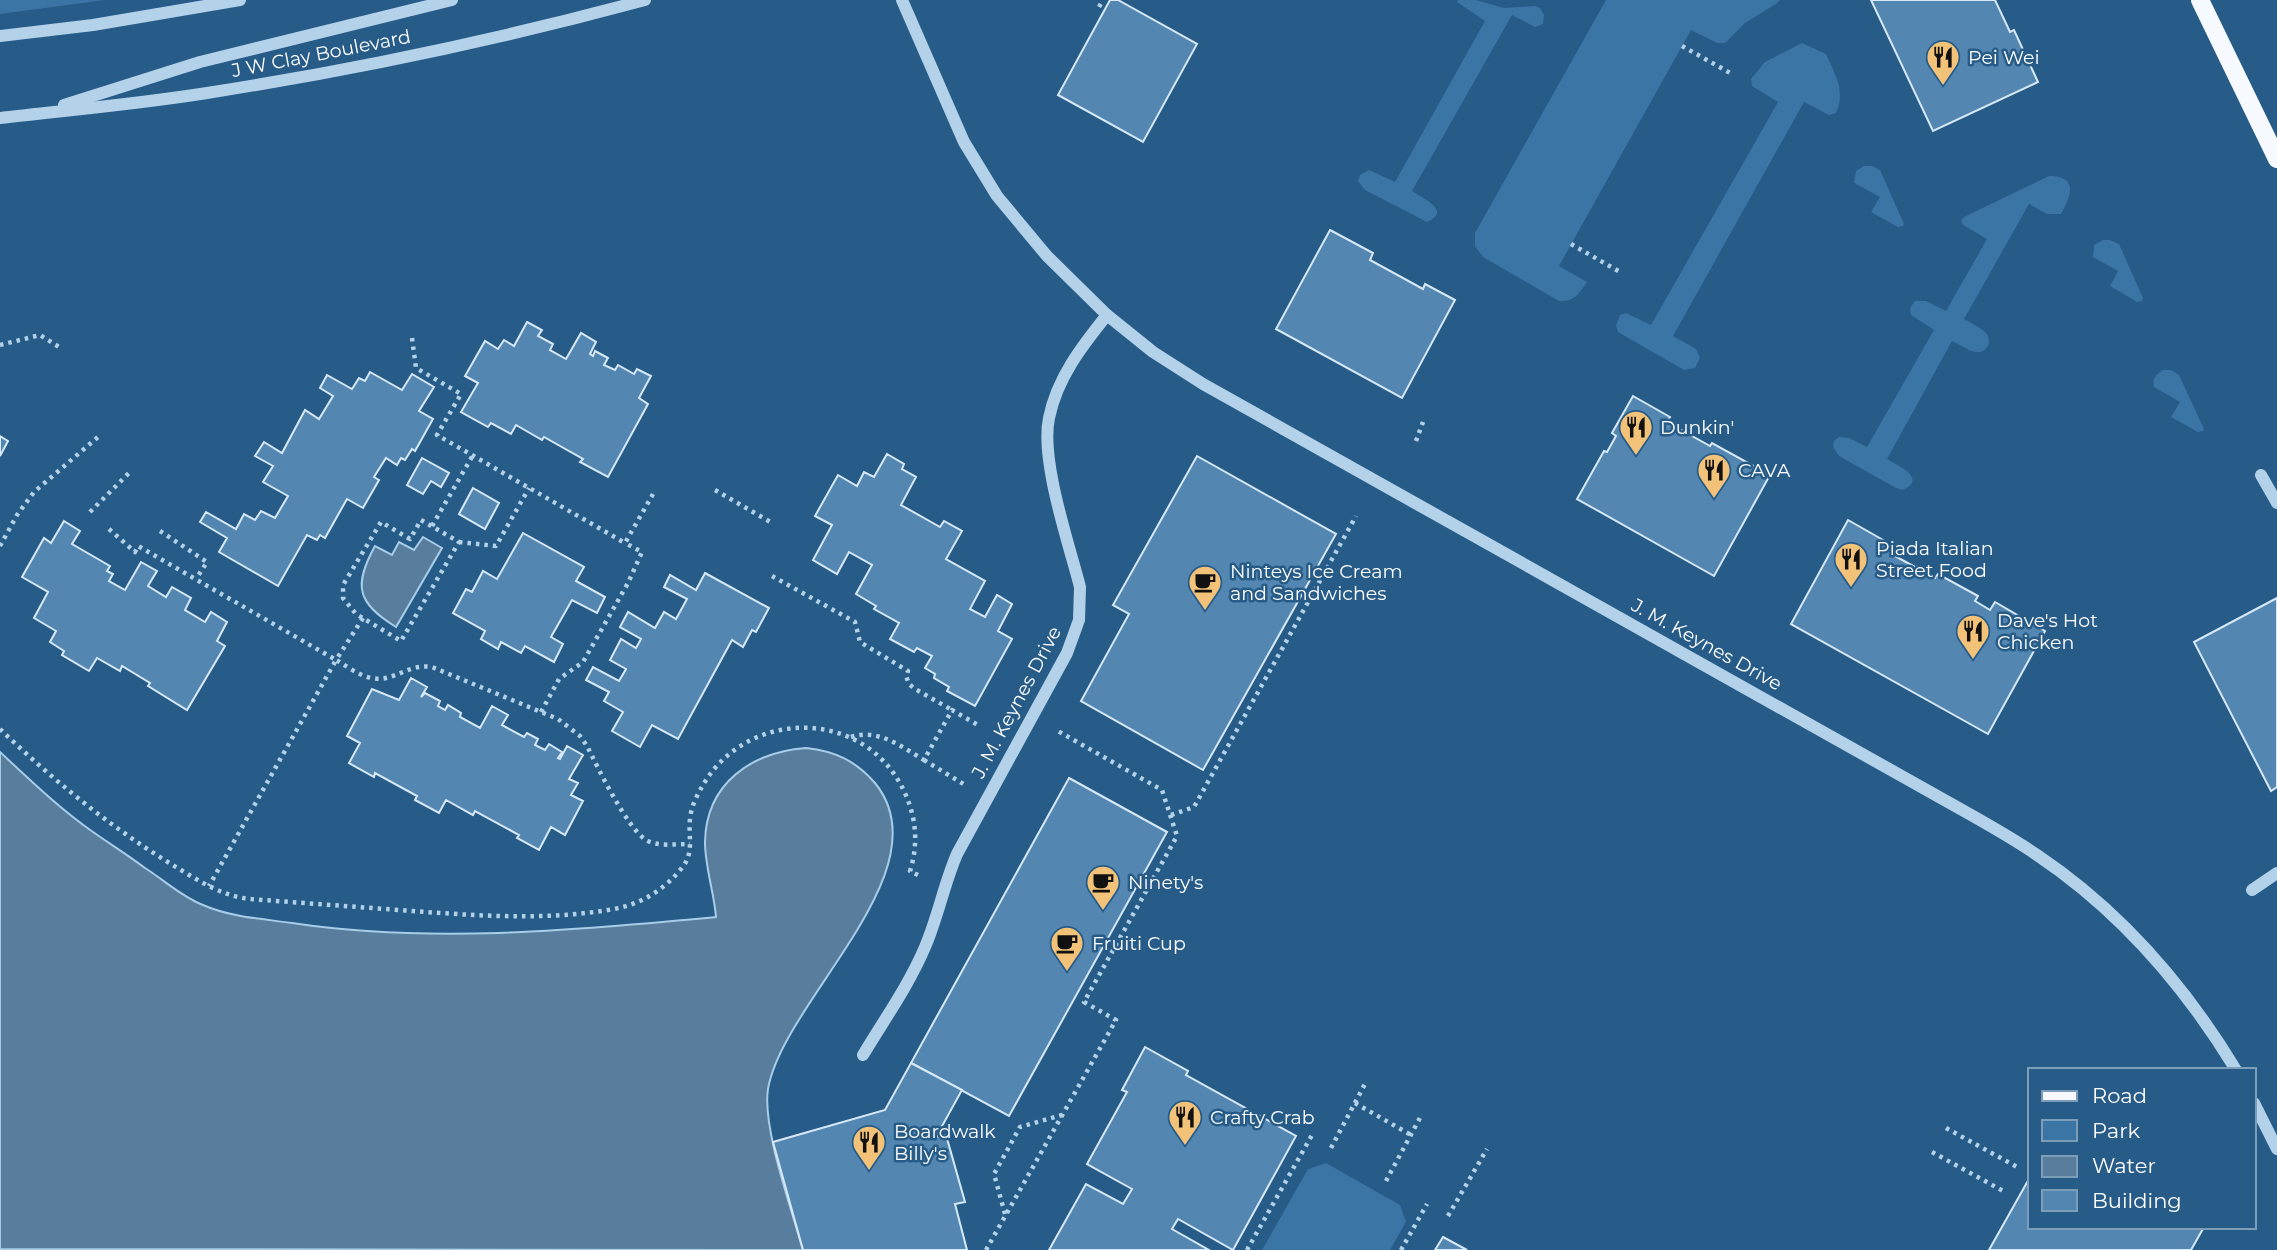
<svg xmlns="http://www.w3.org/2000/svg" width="2277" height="1250" font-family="Montserrat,sans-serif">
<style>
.green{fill:#3b75a5}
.water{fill:#597d9c;stroke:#a7cde9;stroke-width:2}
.building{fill:#5387b2;stroke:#d7e9f7;stroke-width:2}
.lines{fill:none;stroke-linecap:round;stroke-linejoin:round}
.path{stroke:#b3d1e9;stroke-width:4.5;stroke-dasharray:3.5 5;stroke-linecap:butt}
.minor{stroke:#b3d1e9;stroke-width:12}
.major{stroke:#f6fafe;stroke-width:18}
.labels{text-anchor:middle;stroke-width:5;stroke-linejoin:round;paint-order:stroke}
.street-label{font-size:19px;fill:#fff;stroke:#275b88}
.poi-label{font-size:19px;fill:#fff;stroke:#275b88;text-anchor:start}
</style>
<rect width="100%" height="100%" fill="#275b88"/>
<!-- green -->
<g class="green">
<polygon points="0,0 105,0 0,14"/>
<path d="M1458,0H1476L1504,8L1535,6L1540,8L1544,15L1543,24L1535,27L1512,15L1412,191C1422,198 1453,211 1427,222L1365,190L1358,181L1360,175L1369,170L1395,182L1485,21L1457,2Z"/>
<path d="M1606,0H1780L1776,4L1745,23L1725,43H1717L1691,30L1559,266L1587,282C1579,294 1574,302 1559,301L1483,257L1475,246V233Z"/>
<path d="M1802,43L1826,54C1835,74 1846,92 1836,113L1829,115L1804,102L1673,336L1696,349L1700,358L1695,368L1684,370L1618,332L1616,325L1620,315L1626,313L1651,325L1778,102L1752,86L1751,79L1765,62Z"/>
<polygon points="1864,166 1872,166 1880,170 1904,224 1903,226 1898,227 1871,212 1880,197 1854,183 1856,171"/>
<path d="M2049,176C2079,176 2071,196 2061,214H2047L2029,204L1964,319C1970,323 1978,326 1984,331C1992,337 1990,351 1979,352C1970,353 1960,344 1952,341L1887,459C1897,465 1929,479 1902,490L1896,488L1839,456L1833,447L1834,441L1839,437L1849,438L1867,447L1934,330L1911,315C1909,309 1911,306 1915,301H1926L1946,311L1987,239L1963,225L1961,220L1964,217Z"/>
<polygon points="2103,240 2110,240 2119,244 2143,298 2142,301 2137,302 2110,286 2118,271 2093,257 2094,245"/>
<path d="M2163,370H2171L2179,375L2204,429L2203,431L2198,432L2171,417L2180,402L2154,387C2152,378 2156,375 2163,370Z"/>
<polygon points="1326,1163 1400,1205 1406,1222 1390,1250 1262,1250 1308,1169"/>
</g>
<!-- water -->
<g class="water">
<path d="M423,537L442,548L396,627C357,603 353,586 375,546L392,555L399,542L414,550Z"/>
<path d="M806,748C835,751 856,761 875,783C946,870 783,1001 768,1089C762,1128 792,1210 803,1250L0,1249V752C30,780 59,808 93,832C110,844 128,855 145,868C164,880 182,897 203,905C230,917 263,919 292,923C432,944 575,930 716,917C714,892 705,867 705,842C706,783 752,752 806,748Z"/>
</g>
<!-- building -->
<g class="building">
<polygon points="1110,0 1118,0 1197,44 1143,142 1058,95"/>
<polygon points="1871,0 1995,0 2010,32 2014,30 2038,82 1933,131"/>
<polygon points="1330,230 1373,253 1370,260 1423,289 1425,284 1455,300 1402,398 1276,329"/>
<polygon points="527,322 542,330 538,336 553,344 550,350 566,359 581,333 596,342 590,354 593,356 595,351 608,358 604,365 615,370 618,365 634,374 637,369 651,376 639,398 648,404 608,477 580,462 583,459 544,437 542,440 516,425 511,434 491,423 488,427 461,412 478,383 465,376 485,341 498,349 504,340 514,346"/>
<polygon points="370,372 402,390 412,374 434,387 419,411 433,419 415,451 412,449 405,460 401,458 397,465 386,458 374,477 379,480 363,508 347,499 325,538 320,535 317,540 307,535 278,586 219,552 227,538 200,522 206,512 236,529 244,514 255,520 261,511 275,518 288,496 263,482 273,466 255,456 264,442 282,453 305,410 319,419 333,396 320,388 327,375 352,389 359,378 365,381"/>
<polygon points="1633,396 1670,417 1667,422 1710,446 1712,443 1770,475 1714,576 1577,499 1604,451 1607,452 1616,436 1612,433"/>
<polygon points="0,436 8,441 0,456"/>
<polygon points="887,454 904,464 902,469 916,477 901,505 940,527 944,521 962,531 946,559 985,581 970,609 985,617 997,595 1012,604 998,631 1012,639 975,706 947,691 949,687 934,678 935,674 925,668 932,656 917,648 914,652 890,639 899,623 874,609 876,606 856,594 872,565 849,552 837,574 813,560 832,525 815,516 838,475 857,486 864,472 874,477"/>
<polygon points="1197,456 1336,534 1203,770 1081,701 1129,614 1113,605"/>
<polygon points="422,458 449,473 441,487 431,481 423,494 407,485"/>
<polygon points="473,488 499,503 485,529 459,514"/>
<polygon points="1848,520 1899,549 1895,556 1935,578 1938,574 1978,596 1975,601 1990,610 1995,602 2045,631 1988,734 1791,624"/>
<polygon points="64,521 80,531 72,544 110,566 107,571 113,574 109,581 125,590 141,562 157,571 148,586 166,597 172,587 191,598 185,610 205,622 211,612 227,622 217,641 225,646 187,710 148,686 150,683 122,666 120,671 97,658 89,671 62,655 64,651 50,642 56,631 34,618 48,592 22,577 44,538 51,543"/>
<polygon points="523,533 584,567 576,581 605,597 597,613 572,600 551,637 563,644 554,662 525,646 521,653 501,642 498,649 481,639 485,631 453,613 466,589 472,592 483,571 497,579"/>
<polygon points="705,573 769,608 756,632 752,630 743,647 732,640 678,739 652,725 640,747 612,731 623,712 604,701 609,692 586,680 593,667 619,681 626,669 610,660 621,639 636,648 641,639 620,627 628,612 655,628 664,612 676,619 687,599 664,587 670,575 696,590"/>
<polygon points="2277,598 2277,787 2271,791 2194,642"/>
<polygon points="411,678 427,687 421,697 425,693 440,701 438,706 445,710 448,705 461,713 460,717 480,728 492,706 508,715 502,725 524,737 527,733 538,739 535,745 545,750 549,744 562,752 558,758 560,759 567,746 583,755 569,779 578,783 571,795 583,801 565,835 551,827 539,850 517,838 519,835 475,811 473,815 446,800 439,813 415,800 417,796 375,773 374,777 349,763 360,743 347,736 372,689 399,700"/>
<polygon points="1069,778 1167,832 1009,1116 911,1063"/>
<polygon points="1145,1047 1188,1071 1186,1075 1296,1136 1233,1250 1178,1219 1172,1229 1209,1250 1049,1250 1086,1184 1123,1204 1132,1189 1087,1164 1127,1092 1122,1090"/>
<polygon points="911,1063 962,1090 936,1137 946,1135 965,1202 955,1204 967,1250 803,1250 773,1142 885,1110"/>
<polygon points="2030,1177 2030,1227 2204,1227 2191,1250 1989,1250"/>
<polygon points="1443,1237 1467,1250 1435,1250"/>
</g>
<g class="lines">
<!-- path -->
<g class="path">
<polyline points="1099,7 1103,0"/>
<polyline points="1682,46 1732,74"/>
<polyline points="1571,244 1620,272"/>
<polyline points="412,338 416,368 461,394 437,435 625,543 653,494"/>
<polyline points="0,345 40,335 59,347"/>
<polyline points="1416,441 1423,422"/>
<polyline points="715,490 772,523"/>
<polyline points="90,512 131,471"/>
<polygon points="421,520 459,542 401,641 356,614 343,598 343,585 381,522 410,539"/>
<polyline points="432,526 473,455"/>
<polyline points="109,529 135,552 138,546 336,660 209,886"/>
<polyline points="160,531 207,562 196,579"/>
<polyline points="459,542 496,546 529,488"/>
<polyline points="0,546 17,515 34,492 98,437"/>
<polyline points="772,576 855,622 860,642 908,671 906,676 909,684 915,689 952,710"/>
<path d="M363,618L336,660C347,666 359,676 372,678C393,683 408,663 432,667L558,719L580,736L587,746C598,768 627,828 646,840C657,847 677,844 690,844"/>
<polyline points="541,712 559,679 583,662 628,583 642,552 625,543"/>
<path d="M0,729C55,782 115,831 181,870C202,883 224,896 249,899C303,903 358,907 413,911C480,916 552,921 619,908C645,902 668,887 684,865C694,851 688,835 690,819C691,807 697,795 703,785C748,708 863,708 903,789C916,815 919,843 910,871L922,877"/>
<path d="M851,737C878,728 902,747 924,760L952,710L978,725"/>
<polyline points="924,760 965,785"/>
<polyline points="1171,815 1194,807 1356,516"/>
<polyline points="1355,1103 1411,1135"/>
<polyline points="1946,1128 2019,1168"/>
<polyline points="1331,1148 1366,1082"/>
<polyline points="1932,1152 2005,1192"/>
<polyline points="1386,1181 1422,1114"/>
<polyline points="1005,1214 994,1174 1020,1127 1062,1115"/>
<polyline points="1448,1216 1487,1149"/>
<polyline points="986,1250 1116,1020 1084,1002 1177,836 1162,790 1056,730"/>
<polyline points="1247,1250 1312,1135"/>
<polyline points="1401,1250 1427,1204"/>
</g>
<!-- minor -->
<g class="minor">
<path d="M902,0L964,142L997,196L1047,256L1107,315L1153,352L1203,384L1964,811C1989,825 2014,839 2037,855C2119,910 2185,986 2236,1070"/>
<polyline points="0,36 93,25 240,0"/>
<polyline points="64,105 200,62 452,0"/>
<path d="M0,118C69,110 138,104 207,93C354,70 501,39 645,0"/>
<polyline points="2261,475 2277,503"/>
<polyline points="2252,890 2277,873"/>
<path d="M863,1055C884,1020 909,985 925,947C938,917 944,884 957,854L1067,653L1079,620L1080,587C1069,544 1040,460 1049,418C1057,378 1082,346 1107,315"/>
<polyline points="2254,1103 2277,1149"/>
</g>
<!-- major -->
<polyline class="major" points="2200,0 2277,159"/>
</g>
<!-- icons -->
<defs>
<symbol id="restaurant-pin" viewBox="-11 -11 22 30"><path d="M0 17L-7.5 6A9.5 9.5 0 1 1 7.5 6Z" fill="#f2c278" stroke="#275b88"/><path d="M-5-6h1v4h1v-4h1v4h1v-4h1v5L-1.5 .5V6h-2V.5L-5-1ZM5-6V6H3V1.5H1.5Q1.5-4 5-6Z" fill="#111"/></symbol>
<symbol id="cafe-pin" viewBox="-11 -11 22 30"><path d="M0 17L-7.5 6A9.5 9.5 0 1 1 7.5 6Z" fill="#f2c278" stroke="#275b88"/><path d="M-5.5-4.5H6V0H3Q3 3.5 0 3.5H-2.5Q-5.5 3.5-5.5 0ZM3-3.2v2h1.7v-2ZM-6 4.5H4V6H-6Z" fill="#111"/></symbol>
</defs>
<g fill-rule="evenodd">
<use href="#restaurant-pin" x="1924" y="38" width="38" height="52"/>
<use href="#restaurant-pin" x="1617" y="408" width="38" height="52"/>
<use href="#restaurant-pin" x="1695" y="451" width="38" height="52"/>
<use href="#restaurant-pin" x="1832" y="540" width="38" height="52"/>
<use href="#cafe-pin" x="1186" y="563" width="38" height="52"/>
<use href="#restaurant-pin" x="1954" y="612" width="38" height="52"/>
<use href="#cafe-pin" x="1084" y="863" width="38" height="52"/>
<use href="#cafe-pin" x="1048" y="924" width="38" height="52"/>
<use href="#restaurant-pin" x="1166" y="1098" width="38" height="52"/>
<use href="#restaurant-pin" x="850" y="1123" width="38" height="52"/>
</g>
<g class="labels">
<!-- street labels -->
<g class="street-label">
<text transform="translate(321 53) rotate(-11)" y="7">J W Clay Boulevard</text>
<text transform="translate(1707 644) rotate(29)" y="7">J. M. Keynes Drive</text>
<text transform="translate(1016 702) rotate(-62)" y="7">J. M. Keynes Drive</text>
</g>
<!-- poi labels -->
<g class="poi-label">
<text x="1968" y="64">Pei Wei</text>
<text x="1660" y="434">Dunkin'</text>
<text x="1738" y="477">CAVA</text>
<text x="1876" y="555">Piada Italian<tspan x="1876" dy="22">Street Food</tspan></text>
<text x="1230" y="578">Ninteys Ice Cream<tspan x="1230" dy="22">and Sandwiches</tspan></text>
<text x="1997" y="627">Dave's Hot<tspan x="1997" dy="22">Chicken</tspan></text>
<text x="1128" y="889">Ninety's</text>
<text x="1092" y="950">Fruiti Cup</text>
<text x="1210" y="1124">Crafty Crab</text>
<text x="894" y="1138">Boardwalk<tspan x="894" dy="22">Billy's</tspan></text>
</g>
</g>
<!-- legend -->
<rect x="2028" y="1068" width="228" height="161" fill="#275b88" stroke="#7d9db8" stroke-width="2"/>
<rect x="2042" y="1091" width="35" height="10" fill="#f6fafe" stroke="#7d9db8" stroke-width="2"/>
<text x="2092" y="1103" font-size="21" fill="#ffffff">Road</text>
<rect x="2042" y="1120" width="35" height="21" fill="#3b75a5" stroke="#7d9db8" stroke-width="2"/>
<text x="2092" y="1138" font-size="21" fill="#ffffff">Park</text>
<rect x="2042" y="1156" width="35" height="21" fill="#597d9c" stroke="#7d9db8" stroke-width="2"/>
<text x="2092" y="1173" font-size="21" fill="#ffffff">Water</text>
<rect x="2042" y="1190" width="35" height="21" fill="#5387b2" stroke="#7d9db8" stroke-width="2"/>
<text x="2092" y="1208" font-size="21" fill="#ffffff">Building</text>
</svg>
